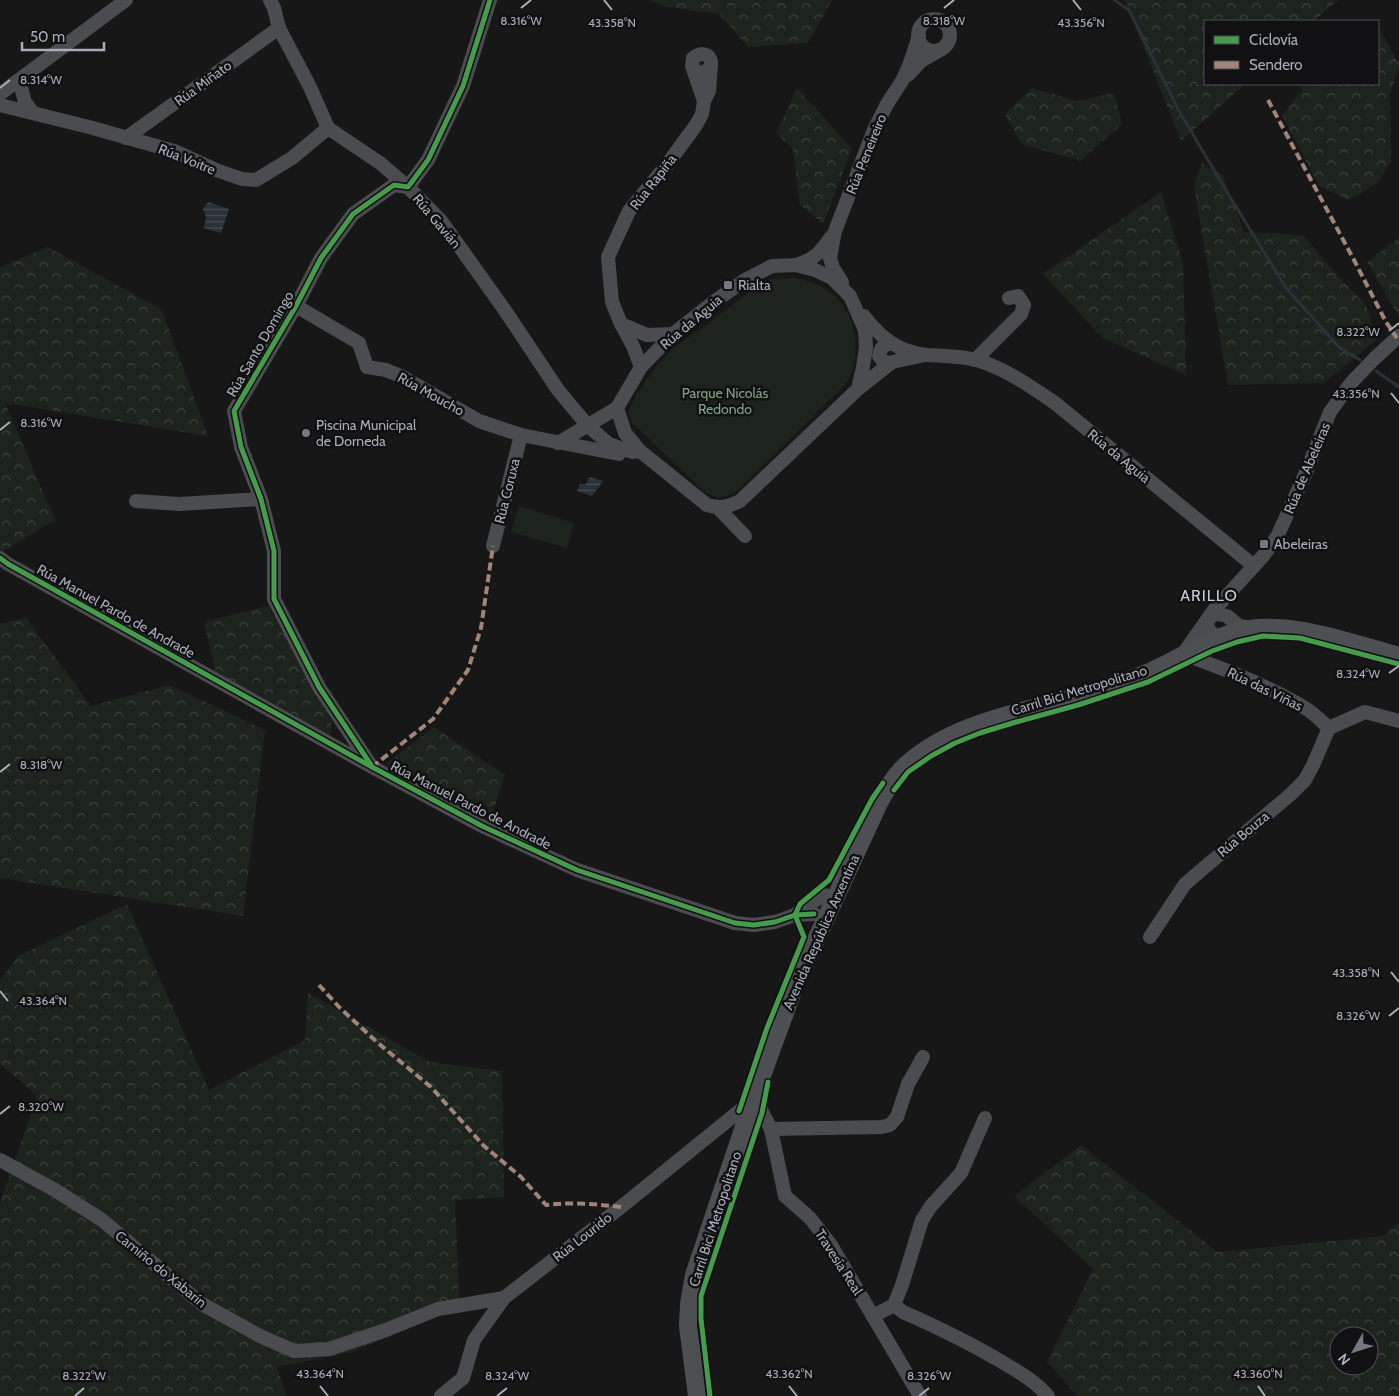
<svg xmlns="http://www.w3.org/2000/svg" width="1399" height="1396" font-family="Cabin,sans-serif">
<style>
.green{fill:#1d241e}
.forest{fill:url(#forest-crowns);fill-rule:evenodd}
.water{fill:url(#water-rules)}
.lines{fill:none;stroke-linecap:round;stroke-linejoin:round}
.stream{stroke:#2a3239;stroke-width:3}
.minor{stroke:#4b4c50;stroke-width:14}
.major{stroke:#4d4f52;stroke-width:18}
.quiet{stroke:#a18479;stroke-width:4;stroke-dasharray:8 4;stroke-linecap:butt}
.cycleway-casing{stroke:#111113;stroke-width:8}
.cycleway{stroke:#469c4c;stroke-width:5}
.ticks{fill:none;stroke:#a8adb8;stroke-width:2}
.poi-dot{fill:#757880;stroke:#111113;stroke-width:2}
.labels{text-anchor:middle;stroke-width:5;stroke-linejoin:round;paint-order:stroke}
.street-label{font-size:14px;fill:#a8adb8;stroke:#111113}
.poi-label{font-size:14px;fill:#a8adb8;stroke:#111113;text-anchor:start}
.park-label{font-size:14px;fill:#7fa381;stroke:#111113}
.quarter-label{font-size:16px;letter-spacing:1px;fill:#c9ccd4;stroke:#111113}
.ticks-label{font-size:12px;text-anchor:middle;fill:#a8adb8;stroke:#111113;stroke-width:5;stroke-linejoin:round;paint-order:stroke}
</style>
<defs>
<pattern id="forest-crowns" width="20" height="18" patternUnits="userSpaceOnUse" patternTransform="scale(1.25)"><rect width="20" height="18" fill="#1d241e"/><path d="M2 6a3 3 0 1 1 6 0M12 15a3 3 0 1 1 6 0" fill="none" stroke="#3b413d"/></pattern>
<pattern id="water-rules" width="6" height="5" patternUnits="userSpaceOnUse" patternTransform="scale(1.25)"><rect width="6" height="5" fill="#2a3239"/><path d="M0 2.5h6" fill="none" stroke="#464d54"/></pattern>
</defs>
<rect width="100%" height="100%" fill="#171717"/>
<!-- green -->
<g class="green">
<path d="M783,278C789,278 796,277 802,279C815,283 831,290 839,300C859,322 862,364 843,387L734,494L718,498L706,493L632,423L629,411L635,396L658,364L674,347L701,329L759,284L771,279Z"/>
<polygon points="519,506 574,523 567,548 511,532"/>
</g>
<!-- forest -->
<g class="forest">
<polygon points="649,0 832,0 808,43 748,47 719,14 667,7"/>
<polygon points="1125,0 1338,0 1314,21 1205,21 1205,84 1245,84 1181,141"/>
<polygon points="1378,27 1399,64 1399,67 1390,93 1391,161 1379,182 1349,200 1319,186 1282,115 1301,92 1303,84 1378,84"/>
<polygon points="797,88 852,149 823,224 800,205 793,149 776,133"/>
<polygon points="1032,88 1077,101 1114,93 1122,124 1080,161 1022,144 1005,114"/>
<polygon points="1202,163 1223,176 1244,232 1303,235 1333,271 1366,305 1377,339 1324,383 1228,385 1194,186"/>
<polygon points="1161,192 1183,263 1186,375 1103,338 1043,274"/>
<polygon points="1399,238 1399,317 1367,262"/>
<polygon points="48,247 162,310 208,436 5,403 55,520 2,552 0,550 0,267"/>
<polygon points="268,606 332,719 330,737 216,673 204,622"/>
<polygon points="26,618 91,706 169,685 265,730 243,916 0,878 0,624"/>
<polygon points="434,727 505,775 490,821 386,764"/>
<polygon points="127,904 209,1090 305,1040 308,993 430,1062 502,1071 504,1197 455,1200 459,1299 414,1325 352,1352 277,1367 286,1396 0,1396 0,1203 37,1096 0,1063 0,981 18,956"/>
<path d="M1081,1145L1218,1252L1383,1236L1399,1223V1396H1078L1047,1362L1093,1269L1014,1196ZM1339,1336H1369V1366H1339Z"/>
</g>
<!-- water -->
<g class="water">
<polygon points="208,202 229,209 221,233 204,228 206,217 203,209"/>
<polygon points="590,477 603,481 592,496 577,491 580,484 585,485"/>
</g>
<g class="lines">
<!-- stream -->
<g class="stream">
<polyline points="1114,0 1129,10 1179,111 1227,192 1286,288 1339,347 1360,360"/>
<polyline points="1376,371 1399,387"/>
</g>
<!-- minor -->
<g class="minor">
<polyline points="270,0 274,8 279,28 310,87 328,128 380,163 408,187 442,222 504,309 558,390 588,426 609,444 632,452 640,451"/>
<circle cx="934" cy="35" r="16"/>
<path d="M693,69L700,73C720,70 710,45 693,58L692,66L704,101"/>
<polyline points="908,75 921,61 942,49"/>
<polyline points="19,80 25,102 33,113"/>
<polyline points="0,94 126,0"/>
<polyline points="0,105 89,127 174,151 216,170 242,179 256,180 292,158 328,128"/>
<polyline points="126,138 279,28"/>
<path d="M796,265C815,259 820,253 831,237"/>
<polyline points="842,282 833,268 830,258 835,231 874,130 887,104 902,81 909,66 919,36"/>
<polyline points="296,306 359,343 367,367 386,370 403,377 479,421 521,435 619,454"/>
<path d="M864,316C881,338 898,352 927,355C944,356 961,356 977,360C1006,369 1030,386 1055,403L1254,566"/>
<polyline points="621,324 647,335 673,334"/>
<polyline points="975,360 1021,314 1024,305 1018,296 1009,298"/>
<path d="M890,364L883,361L879,356C880,348 883,346 890,343"/>
<polyline points="641,367 633,346 621,324 612,302 608,257 629,211 666,166 696,125 702,114 704,101 709,91 711,63"/>
<path d="M858,389L863,367L866,347L865,330L850,296L832,278L815,270L796,265L772,266L745,280L715,301L673,334L641,367L617,408L625,433L640,451L707,505C721,509 727,507 740,501L858,389L892,362L925,355"/>
<polyline points="558,443 617,408"/>
<polyline points="136,501 179,504 261,499"/>
<polyline points="718,508 745,536"/>
<polyline points="493,546 521,435"/>
<polyline points="0,558 8,564 372,767 482,826 577,870 735,923 754,925 775,922 795,915 814,914"/>
<path d="M1252,628L1239,626L1227,616L1217,614L1209,617L1183,654C1224,669 1267,685 1305,708C1314,713 1321,721 1329,728L1365,712L1399,721"/>
<polyline points="1217,638 1210,631 1207,626 1209,617 1214,610 1263,556 1277,537 1307,470 1330,412 1351,383 1374,359 1399,336"/>
<polyline points="370,764 319,687 274,599 274,551 261,499 241,447 234,411 296,306 321,258 353,214 394,185 408,187 428,160 463,86 490,0"/>
<polyline points="795,915 807,905 825,895 835,899"/>
<polyline points="1150,937 1185,884 1291,794 1305,780 1313,765 1329,728"/>
<polyline points="771,1129 882,1127 890,1125 897,1117 908,1084 923,1057"/>
<polyline points="0,1160 55,1190 102,1220 202,1304 260,1336 294,1351 329,1349 386,1330 438,1309 504,1298"/>
<path d="M894,1305L903,1312C937,1327 970,1343 1002,1362C1019,1372 1035,1381 1048,1396"/>
<polyline points="873,1316 894,1305 902,1285 922,1220 931,1206 961,1173 985,1118"/>
<polyline points="441,1396 463,1378 474,1340 504,1298 621,1207 753,1100 760,1108 771,1129 785,1196 810,1218 831,1245 920,1396"/>
</g>
<!-- major -->
<path class="major" d="M697,1396L688,1326L689,1304L694,1275L753,1100L796,983L879,803C886,790 894,776 905,766C945,729 1002,716 1053,703C1082,695 1112,687 1140,676C1181,660 1213,632 1258,628C1304,625 1355,644 1399,656"/>
<!-- quiet -->
<g class="quiet">
<polyline points="1268,100 1354,260 1386,322 1397,338"/>
<polyline points="372,767 433,719 468,670 481,628 493,546"/>
<path d="M319,985L340,1008L378,1043L431,1087L484,1146L521,1177L546,1205C571,1202 596,1204 621,1207"/>
</g>
<defs>
<g id="cycleway">
<polyline points="0,558 8,564 372,767 482,826 577,870 735,923 754,925 775,922 795,915 814,914"/>
<polyline points="371,765 319,687 274,599 274,551 261,499 241,447 234,411 296,306 321,258 353,214 394,185 408,187 428,160 463,86 490,0"/>
<polyline points="894,790 908,772 931,756 955,743 980,733 1016,722 1078,705 1148,682 1212,651 1237,642 1263,636 1300,638 1399,664"/>
<polyline points="739,1111 767,1028 804,937 795,915 800,904 829,880 872,799 883,783"/>
<polyline points="710,1396 701,1319 701,1296 762,1113 768,1082"/>
</g>
</defs>
<!-- cycleway casing -->
<use href="#cycleway" class="cycleway-casing"/>
<!-- cycleway -->
<use href="#cycleway" class="cycleway"/>
</g>
<!-- ticks -->
<path class="ticks" d="M604,0L612,10M1073,0L1081,10M521,8L531,0M944,8L954,0M0,88L10,80M1389,331L1399,323M1391,393L1399,403M0,430L10,422M1389,673L1399,666M0,772L10,764M1391,972L1399,982M0,991L8,1001M1389,1016L1399,1008M0,1114L10,1106M320,1386L328,1396M789,1386L797,1396M1258,1386L1265,1396M75,1396L84,1388M497,1396L507,1388M919,1396L929,1388"/>
<!-- markers -->
<g class="poi-dot">
<rect x="723" y="280" width="10" height="10" rx="2.5"/>
<circle cx="306" cy="433" r="5"/>
<rect x="1259" y="539" width="10" height="10" rx="2.5"/>
</g>
<g class="labels">
<!-- street labels -->
<g class="street-label">
<text transform="translate(203 83) rotate(-36)" y="5">Rúa Miñato</text>
<text transform="translate(866 154) rotate(-68)" y="5">Rúa Peneireiro</text>
<text transform="translate(187 159) rotate(22)" y="5">Rúa Voitre</text>
<text transform="translate(653 182) rotate(-52)" y="5">Rúa Rapiña</text>
<text transform="translate(437 221) rotate(50)" y="5">Rúa Gavián</text>
<text transform="translate(691 322) rotate(-40)" y="5">Rúa da Aguia</text>
<text transform="translate(260 344) rotate(-60)" y="5">Rúa Santo Domingo</text>
<text transform="translate(431 394) rotate(29)" y="5">Rúa Moucho</text>
<text transform="translate(1119 456) rotate(39)" y="5">Rúa da Aguia</text>
<text transform="translate(1307 468) rotate(-67)" y="5">Rúa de Abeleiras</text>
<text transform="translate(507 491) rotate(-76)" y="5">Rúa Coruxa</text>
<text transform="translate(116 611) rotate(29)" y="5">Rúa Manuel Pardo de Andrade</text>
<text transform="translate(1265 689) rotate(26)" y="5">Rúa das Viñas</text>
<text transform="translate(1079 690) rotate(-17)" y="5">Carril Bici Metropolitano</text>
<text transform="translate(471 805) rotate(27)" y="5">Rúa Manuel Pardo de Andrade</text>
<text transform="translate(1243 834) rotate(-40)" y="5">Rúa Bouza</text>
<text transform="translate(821 932) rotate(-66)" y="5">Avenida República Arxentina</text>
<text transform="translate(715 1219) rotate(-72)" y="5">Carril Bici Metropolitano</text>
<text transform="translate(582 1237) rotate(-38)" y="5">Rúa Lourido</text>
<text transform="translate(839 1262) rotate(57)" y="5">Travesía Real</text>
<text transform="translate(161 1269) rotate(39)" y="5">Camiño do Xabarín</text>
</g>
<!-- poi labels -->
<g class="poi-label">
<text x="738" y="290">Rialta</text>
<text x="316" y="430">Piscina Municipal<tspan x="316" dy="16">de Dorneda</tspan></text>
<text x="1274" y="549">Abeleiras</text>
</g>
<!-- park labels -->
<g class="park-label">
<text x="725" y="398">Parque Nicolás<tspan x="725" dy="16">Redondo</tspan></text>
</g>
<!-- quarter labels -->
<g class="quarter-label">
<text x="1209" y="601">ARILLO</text>
</g>
</g>
<g class="ticks-label">
<text x="521" y="25">8.316°W</text>
<text x="944" y="25">8.318°W</text>
<text x="612" y="27">43.358°N</text>
<text x="1081" y="27">43.356°N</text>
<text x="41" y="84">8.314°W</text>
<text x="1358" y="336">8.322°W</text>
<text x="1356" y="398">43.356°N</text>
<text x="41" y="427">8.316°W</text>
<text x="1358" y="678">8.324°W</text>
<text x="41" y="769">8.318°W</text>
<text x="1356" y="977">43.358°N</text>
<text x="43" y="1005">43.364°N</text>
<text x="1358" y="1020">8.326°W</text>
<text x="41" y="1111">8.320°W</text>
<text x="320" y="1378">43.364°N</text>
<text x="789" y="1378">43.362°N</text>
<text x="1258" y="1378">43.360°N</text>
<text x="84" y="1380">8.322°W</text>
<text x="507" y="1380">8.324°W</text>
<text x="929" y="1380">8.326°W</text>
</g>
<!-- legend -->
<rect x="1204" y="20" width="175" height="65" fill="#111113" stroke="#4d4f55"/>
<rect x="1214" y="36" width="25" height="8" fill="#469c4c" stroke="#4d4f55"/>
<text x="1249" y="45" font-size="15" fill="#a8adb8">Ciclovía</text>
<rect x="1214" y="61" width="25" height="8" fill="#a18479" stroke="#4d4f55"/>
<text x="1249" y="70" font-size="15" fill="#a8adb8">Sendero</text>
<!-- north arrow -->
<g transform="translate(1354 1351) rotate(231)"><circle r="24" fill="#111113" stroke="#4d4f55"/>
<path d="M0-4L9 19L0 12L-9 19Z" fill="#757880"/>
<text y="-8" font-size="14" font-weight="bold" text-anchor="middle" fill="#a8adb8">N</text>
</g>
<!-- scale -->
<path d="M22 42v8h82v-8" fill="none" stroke="#a8adb8" stroke-width="2.5"/>
<text x="30" y="42" font-size="15" fill="#a8adb8" stroke="#111113" stroke-width="4" paint-order="stroke">50 m</text>
</svg>
